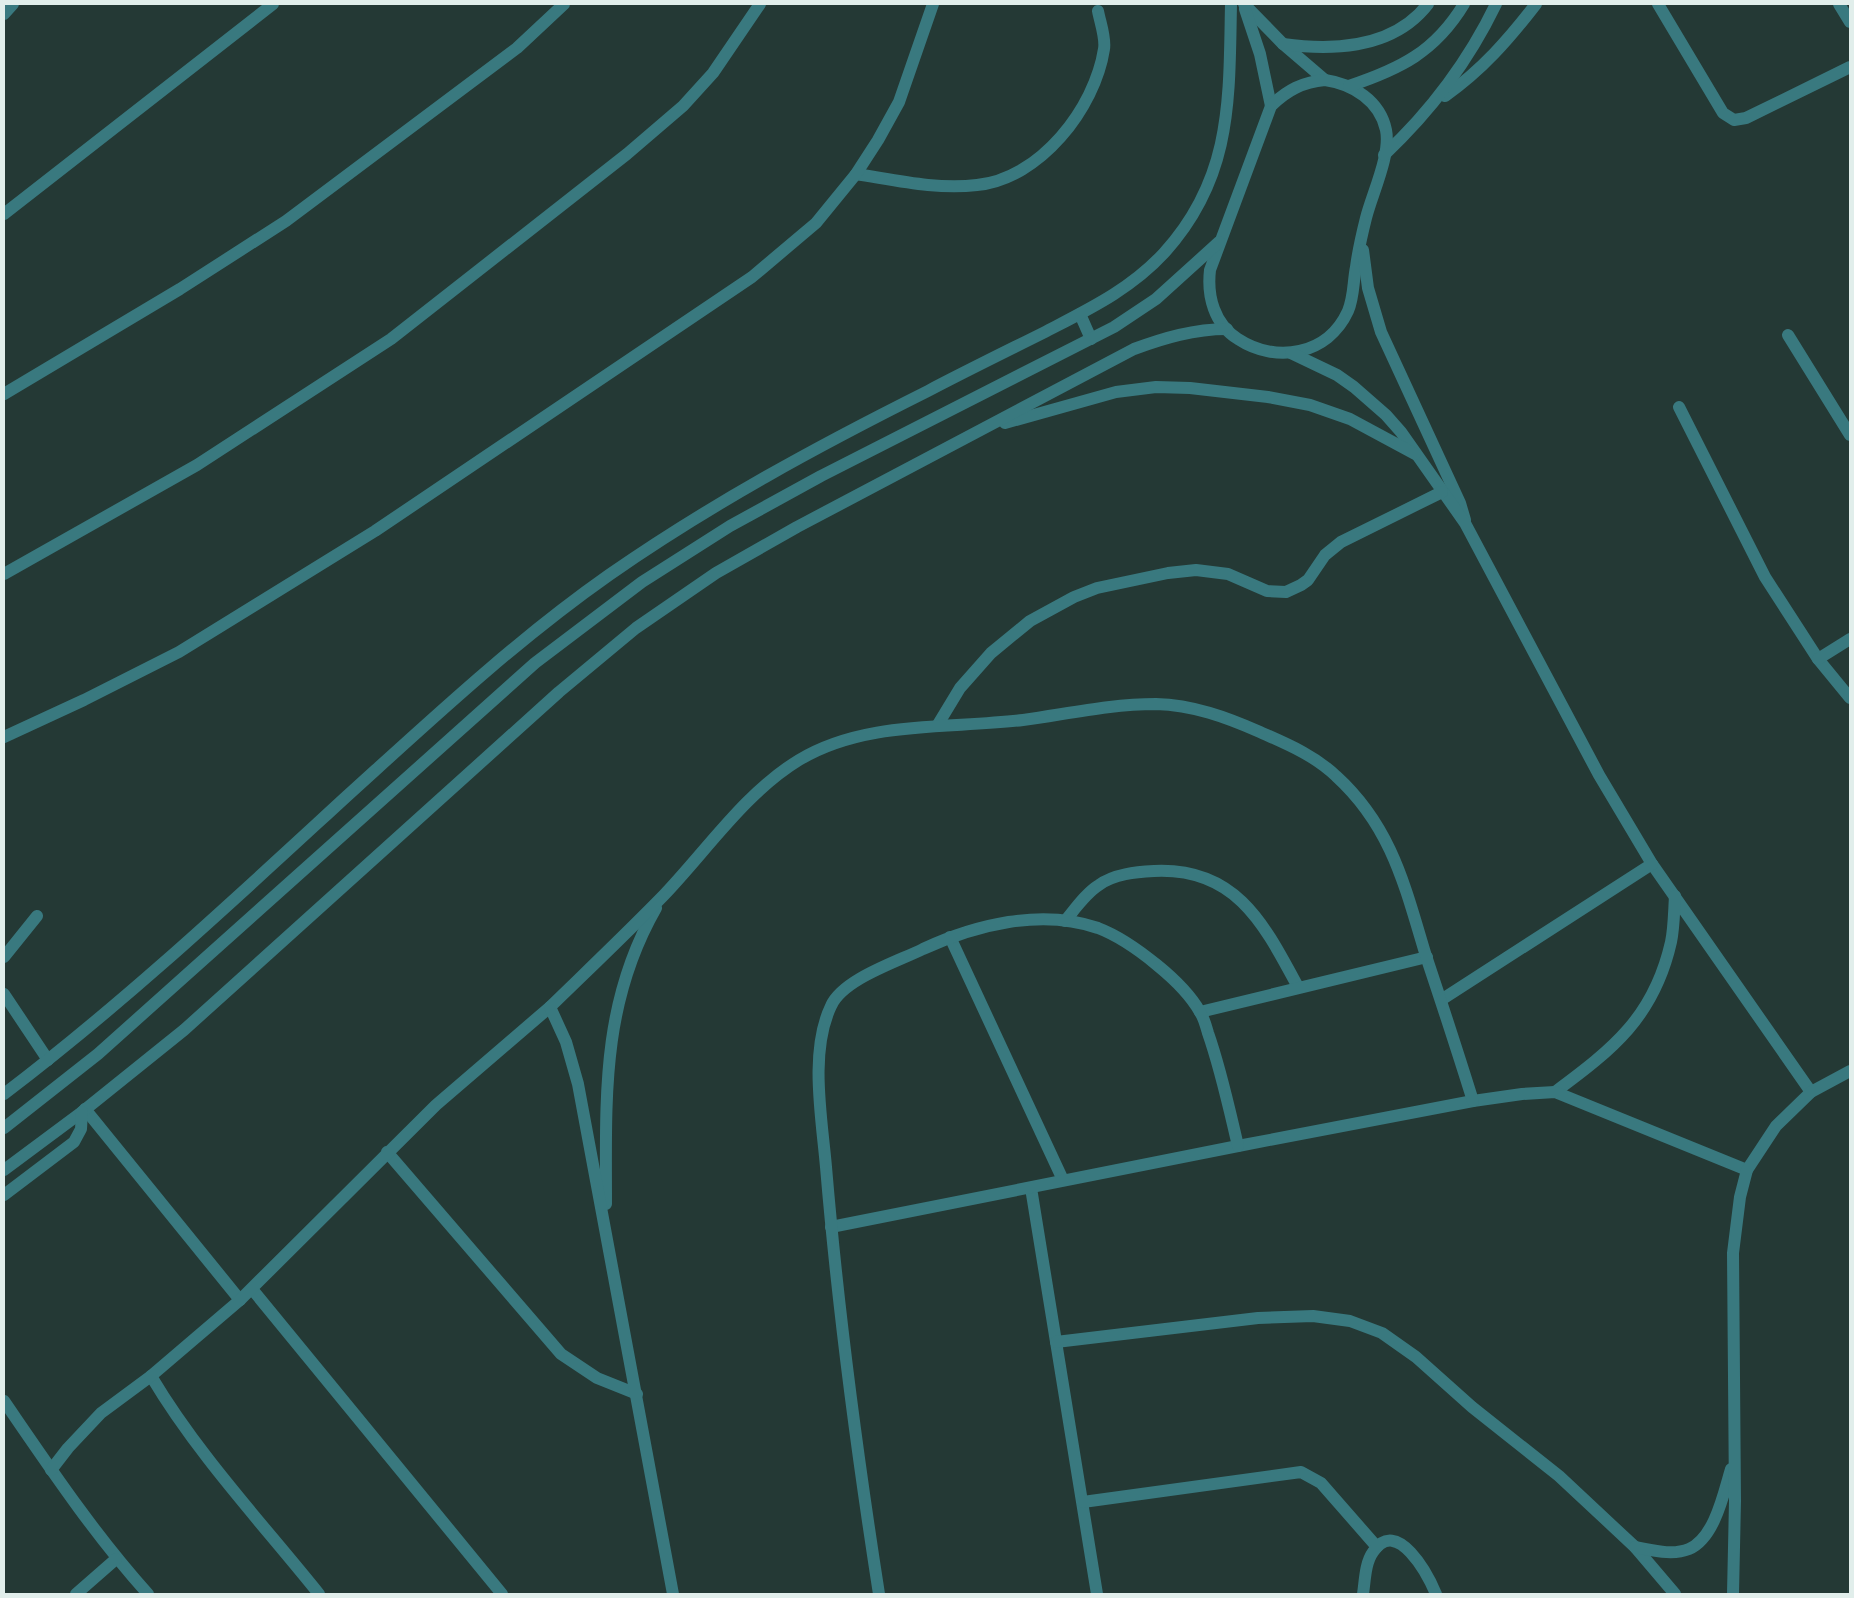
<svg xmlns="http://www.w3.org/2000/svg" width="1854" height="1598" font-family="'Space Grotesk',sans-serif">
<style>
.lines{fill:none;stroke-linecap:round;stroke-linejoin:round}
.minor{stroke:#39797f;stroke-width:12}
</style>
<rect width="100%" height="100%" fill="#243935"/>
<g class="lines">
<!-- minor -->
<g class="minor">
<polyline points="1244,4 1283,44 1325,80"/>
<polyline points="1658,4 1723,113 1734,120 1746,118 1850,67"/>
<polyline points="1839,4 1850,22"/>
<polyline points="1245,9 1260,54 1271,106"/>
<polyline points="4,14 13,4"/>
<path d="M1283,44C1334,51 1394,48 1428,4"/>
<path d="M1325,80C1353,84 1380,101 1386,130C1391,155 1372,194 1366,218C1362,234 1358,251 1356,267C1353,282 1354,297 1348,311C1328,355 1276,364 1238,339C1214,324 1207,296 1210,270L1271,106C1287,90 1303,82 1325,80Z"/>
<path d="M1349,86C1400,69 1435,52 1464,4"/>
<path d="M1445,96C1482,70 1509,39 1536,4"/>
<path d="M1384,155C1431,111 1468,62 1496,4"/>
<path d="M856,174C895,180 937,190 977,185C1040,179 1095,108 1104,49C1106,38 1100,22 1098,11"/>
<polyline points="4,214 273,4"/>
<polyline points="1363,250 1368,288 1381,332 1460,503 1465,520"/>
<polyline points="1080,314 1091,339"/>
<polyline points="1788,335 1850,435"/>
<polyline points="1291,353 1337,375 1354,387 1386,415 1401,432 1465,523 1599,775 1652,864 1811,1092"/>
<polyline points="4,394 180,289 286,221 517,48 564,4"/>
<polyline points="1679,407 1765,577 1818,659 1850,698"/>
<polyline points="1005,423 1116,392 1156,387 1190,388 1268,397 1310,405 1350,419 1415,454"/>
<polyline points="4,574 197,465 391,339 627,154 683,106 713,73 760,4"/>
<polyline points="1818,659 1850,639"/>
<polyline points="937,726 960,688 991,653 1030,621 1074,597 1097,588 1168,573 1196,570 1228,574 1267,591 1286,592 1301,585 1308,580 1325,555 1341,542 1442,492"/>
<polyline points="4,737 84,700 179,652 375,531 752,277 816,223 856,174 878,140 899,102 933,4"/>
<path d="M1065,921C1075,909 1086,893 1099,885C1114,874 1136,872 1154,871C1236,867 1264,924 1298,987"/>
<polyline points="950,937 1063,1180"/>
<polyline points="4,957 37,916"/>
<polyline points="4,994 48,1060"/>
<polyline points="1441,1000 1652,864"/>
<polyline points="1200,1012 1427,957"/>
<path d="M1555,1092C1613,1049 1654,1017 1671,942C1674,928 1674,911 1675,896"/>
<path d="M4,1094C124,1003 236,898 347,796C432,719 515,641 609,575C711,504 818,446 928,391C966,371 1005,352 1043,333C1087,310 1130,290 1164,253C1233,177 1229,99 1231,4"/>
<polyline points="85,1109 240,1300"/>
<polyline points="4,1128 98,1054 535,663 642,582 730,526 821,476 1114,327 1156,299 1219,242"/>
<polyline points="387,1152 561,1354 597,1378 637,1394"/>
<path d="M4,1170L82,1112L184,1030L559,692L636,628L716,573L797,527L1134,349C1164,338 1194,329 1227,329"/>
<polyline points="1031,1188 1097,1594"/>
<polyline points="4,1195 74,1142 81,1129 82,1112"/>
<path d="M606,1204C606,1098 601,1004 656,908"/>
<polyline points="831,1227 1238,1146 1473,1101 1522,1094 1555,1092 1747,1170"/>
<polyline points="252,1289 502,1594"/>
<polyline points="1056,1342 1258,1318 1313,1316 1350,1321 1382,1333 1416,1357 1472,1407 1559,1476 1635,1547 1675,1594"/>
<path d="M151,1376C198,1455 262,1523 319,1594"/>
<path d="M4,1401C50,1468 94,1534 148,1594"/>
<polyline points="51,1470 68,1448 101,1413 151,1376 240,1300 436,1105 550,1007"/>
<polyline points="1083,1502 1301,1472 1321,1483 1377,1547"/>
<path d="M1635,1547C1652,1550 1672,1556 1689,1549C1715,1538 1724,1492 1731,1469"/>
<polyline points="76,1594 116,1559"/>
<path d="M673,1594L578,1084L566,1042L550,1007C588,970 627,933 664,895C707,850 745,793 799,760C865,720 949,729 1023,720C1067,714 1110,704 1156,704C1193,705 1226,717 1260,732C1287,744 1314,755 1336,776C1392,827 1405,887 1426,956C1442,1004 1458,1053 1473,1101"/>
<path d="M879,1594C857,1453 838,1310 826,1167C822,1119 809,1052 831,1006C843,979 897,962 923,949C975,925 1041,908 1098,928C1119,936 1140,951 1157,965C1173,978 1190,994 1200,1012C1204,1018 1206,1026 1208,1033C1221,1070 1229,1108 1238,1146"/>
<path d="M1363,1594C1365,1581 1365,1563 1373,1552C1397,1516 1428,1575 1436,1594"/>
<polyline points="1733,1594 1735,1501 1733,1253 1740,1197 1747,1170 1776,1126 1811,1092 1850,1071"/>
</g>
</g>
<!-- border -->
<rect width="1854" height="1598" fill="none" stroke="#e1eeeb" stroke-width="10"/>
</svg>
